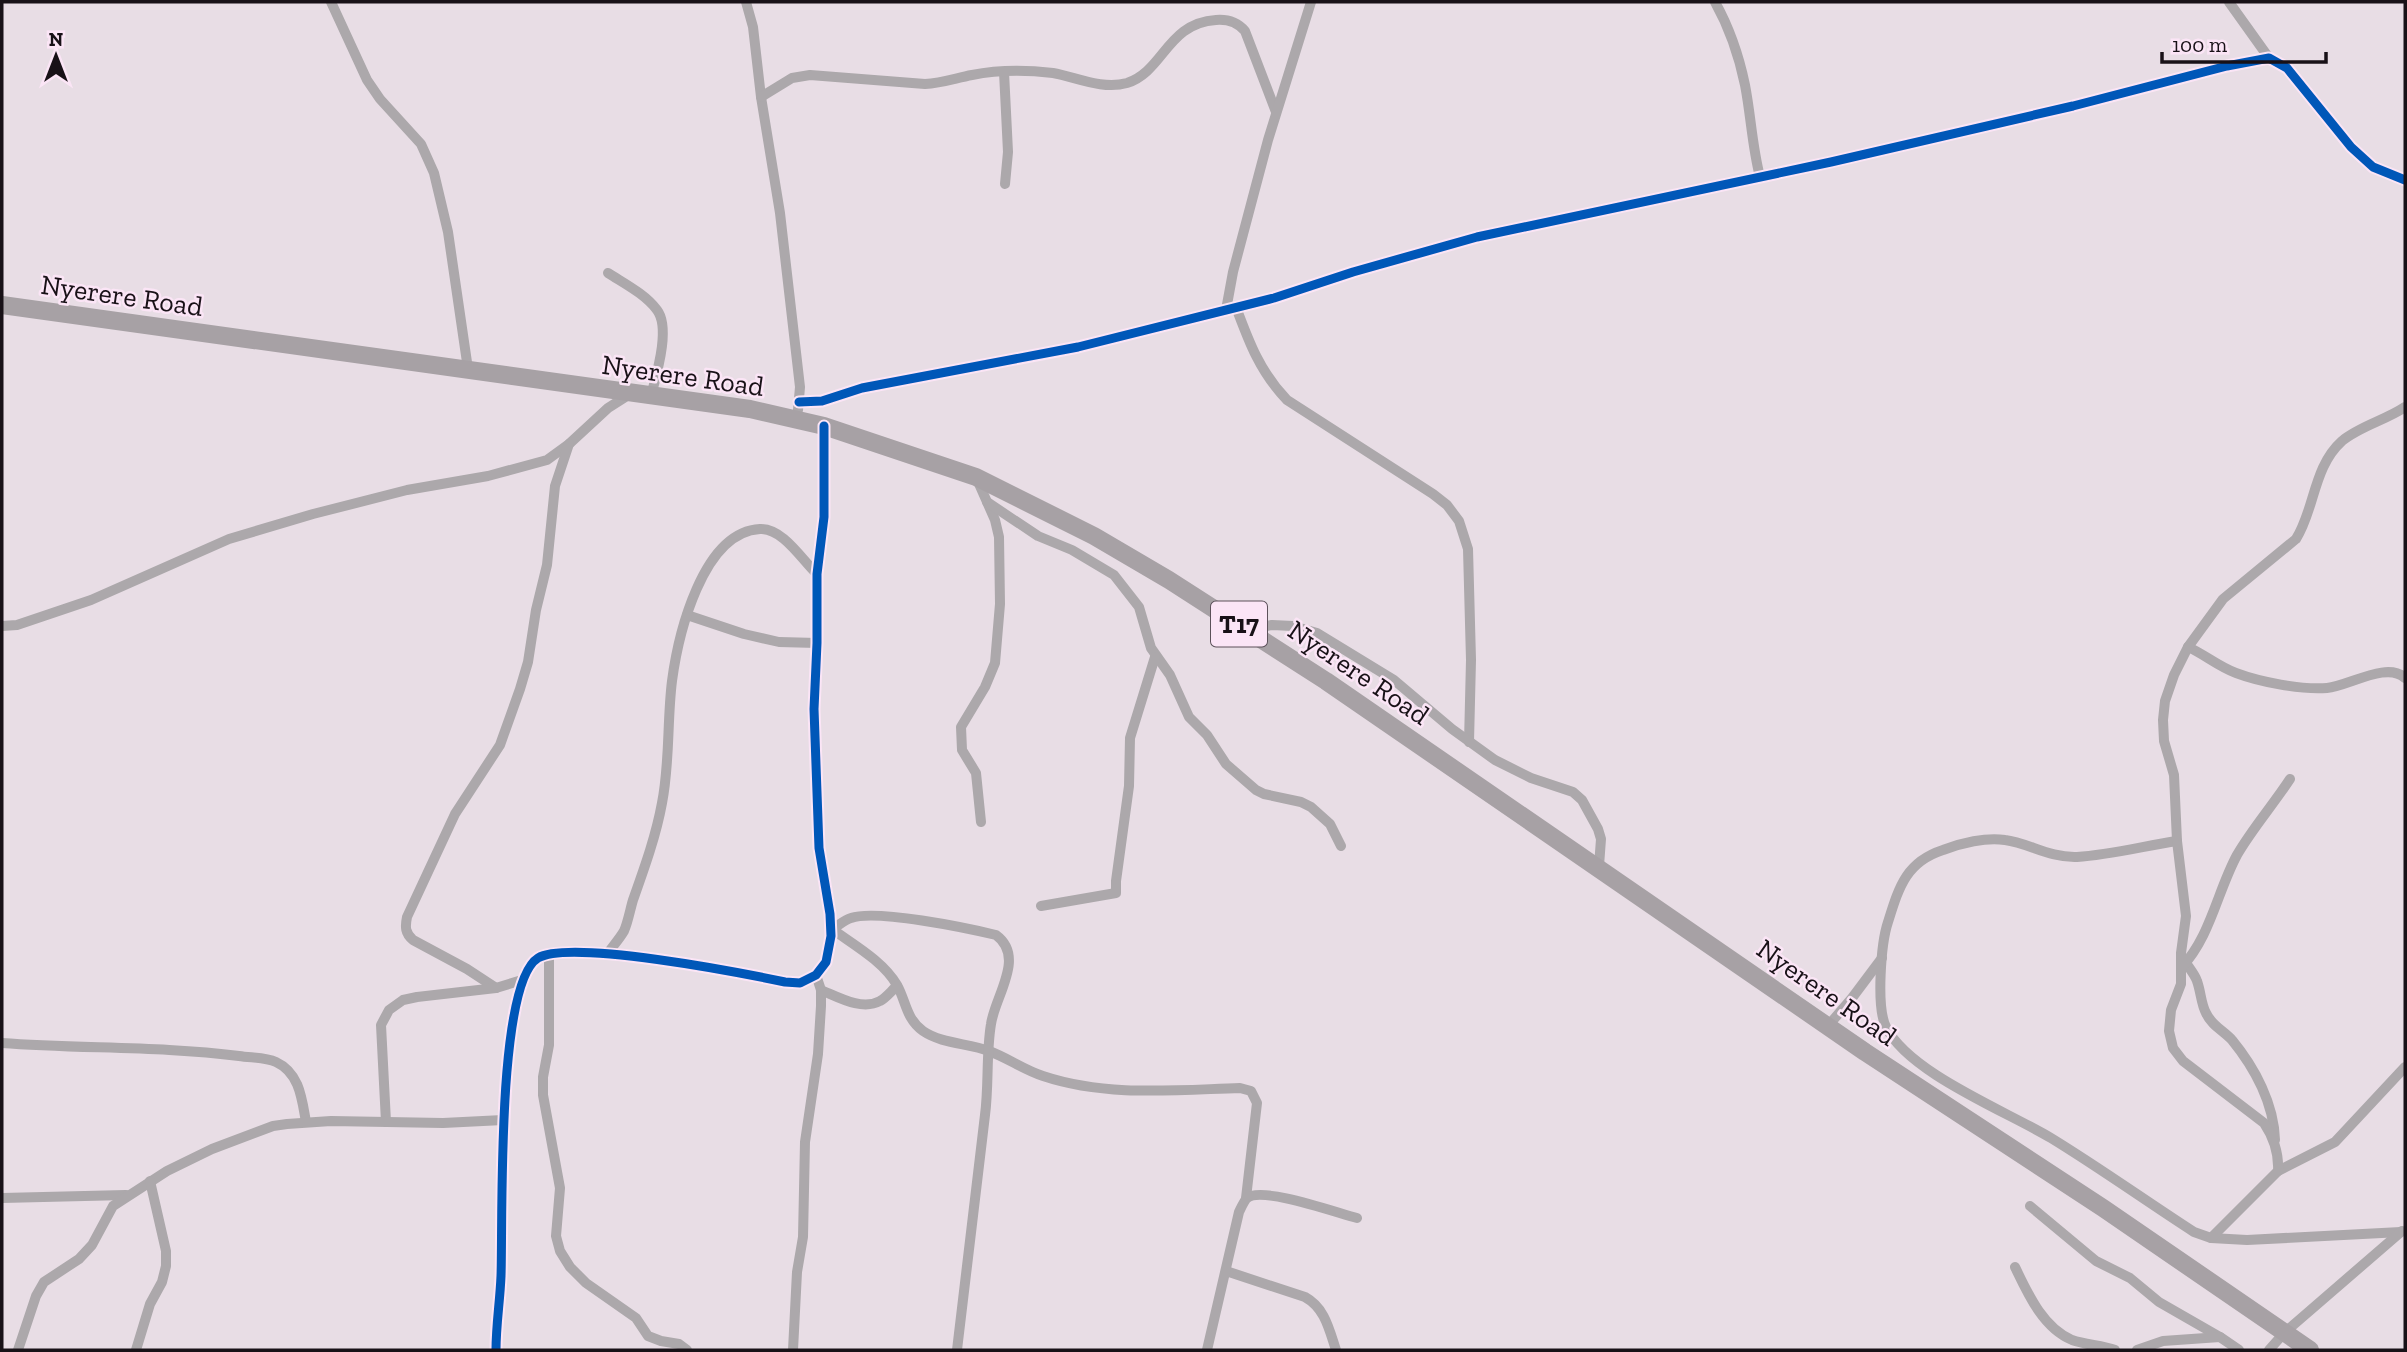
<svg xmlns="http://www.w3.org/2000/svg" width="2407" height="1352" font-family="'Zilla Slab',serif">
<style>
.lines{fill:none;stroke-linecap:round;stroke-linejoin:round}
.minor{stroke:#aca8ab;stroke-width:10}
.primary{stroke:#a7a1a5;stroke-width:18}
.cycleway-casing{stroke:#fbe5f6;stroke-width:13}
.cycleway{stroke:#0057b8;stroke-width:9}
.labels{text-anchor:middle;stroke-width:5;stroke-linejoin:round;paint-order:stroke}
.shield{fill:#fbe5f6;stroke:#5c515a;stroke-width:2}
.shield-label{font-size:26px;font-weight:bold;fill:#181117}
.street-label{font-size:28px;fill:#181117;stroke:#fbe5f6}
</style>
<rect width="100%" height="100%" fill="#e8dde5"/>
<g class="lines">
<!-- minor -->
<g class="minor">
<polyline points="331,2 367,80 380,99 421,144 434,173 448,232 468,369"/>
<polyline points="746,2 753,27 761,97 780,213 800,387 798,410"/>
<path d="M1715,2C1729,27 1739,56 1745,85C1751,116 1752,146 1760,177"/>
<polyline points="2229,2 2269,58"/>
<polyline points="1004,72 1008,152 1005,184"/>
<path d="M761,97L792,78L810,75L925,84C942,83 956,78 972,75C997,70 1027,70 1053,73C1076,77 1102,90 1127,83C1164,71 1167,23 1216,20C1228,19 1238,23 1245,31L1276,112"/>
<path d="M608,273C625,284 645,294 657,310C671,328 656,376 651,396"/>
<path d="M1236,307C1249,342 1260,372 1287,400L1433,494L1447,505L1459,521L1468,549L1471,660L1469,742"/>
<polyline points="1226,310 1233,272 1268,140 1311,2"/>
<polyline points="799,402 822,401 862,388 1078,347 1274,298 1353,272 1477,237 1831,162 2073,106 2227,66 2269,58 2287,68 2351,147 2373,167 2405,180"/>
<polyline points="976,477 995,520 999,537 1000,604 995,663 985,687 961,727 962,750 976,773 981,822"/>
<polyline points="987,502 1038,536 1072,550 1114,575 1139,607 1151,648 1170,675 1189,717 1207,735 1226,764 1256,790 1264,794 1301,802 1311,807 1330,824 1341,846"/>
<polyline points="687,615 744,634 779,642 817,643"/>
<polyline points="2,626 17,625 91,600 229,539 313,514 407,490 488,476 547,460 569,444 608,408 630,394"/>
<polyline points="1249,630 1272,625 1293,626 1317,633 1394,680 1452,729 1495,760 1531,778 1573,792 1582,800 1598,829 1601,839 1599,866"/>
<path d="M2188,647C2204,654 2219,667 2236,673C2260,682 2301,690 2327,688C2349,686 2387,661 2405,678"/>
<path d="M2177,841C2144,846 2110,855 2077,857C2049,858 2029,843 2005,840C1986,837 1961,843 1943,850C1906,862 1899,887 1888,922C1881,943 1876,1007 1886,1027C1909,1073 2006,1111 2051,1138C2100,1168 2146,1201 2194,1232L2211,1238L2247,1240L2401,1232"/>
<polyline points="1041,906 1116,893 1116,881 1129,786 1130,738 1155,657"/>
<path d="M831,923L832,929C854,945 883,961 897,985C906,1001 906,1019 923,1031C942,1044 968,1043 989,1051C1008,1058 1024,1070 1043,1076C1106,1097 1174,1090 1240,1088L1251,1091L1257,1103L1246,1198"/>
<path d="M832,929C838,926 844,920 851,918C876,909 967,928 996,935C1026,957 995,996 991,1024C986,1054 989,1085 985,1115C976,1194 966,1272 957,1350"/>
<path d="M608,953C613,946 620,938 624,931C628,922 630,910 633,900C644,869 656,836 662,803C670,763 667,721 672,681C678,636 702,532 760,529C783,528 802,560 817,574"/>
<polyline points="549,954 549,1045 543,1077 543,1095 560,1188 556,1236 560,1251 570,1267 586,1283 636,1318 648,1336 661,1341 679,1344 687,1350"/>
<path d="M2186,963C2190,969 2195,975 2197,981C2201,992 2201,1004 2206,1013C2211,1025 2224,1031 2232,1040C2255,1068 2274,1104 2275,1140"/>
<path d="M2181,968C2211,936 2217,892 2237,855C2252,829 2273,805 2290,779"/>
<path d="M496,988L467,969L413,940C405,933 405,927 407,917L455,814L500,745L520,689L528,662L536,610L547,565L555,486L569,444"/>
<path d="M821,990C838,997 862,1011 880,1001C886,998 892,990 897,986"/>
<polyline points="1828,1026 1852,998 1882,958"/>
<path d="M2,1043C80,1049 161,1046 239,1056C251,1058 265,1057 276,1062C300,1073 302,1100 306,1122"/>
<polyline points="386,1122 381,1025 389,1010 403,1000 417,997 496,988 522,980"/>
<polyline points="2278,1171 2335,1142 2405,1067"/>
<polyline points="2,1198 126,1195"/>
<polyline points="2030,1206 2096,1261 2130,1278 2159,1302 2220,1337 2239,1350"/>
<path d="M2211,1238L2278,1171C2279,1153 2274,1138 2264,1123L2183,1061L2173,1048L2169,1031L2171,1010L2181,984V953L2186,916L2177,841L2174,775L2164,741L2163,720L2165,701L2174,675L2188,647L2223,599L2296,539C2315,509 2313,467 2342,441C2360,426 2386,420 2405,407"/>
<path d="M2015,1267C2028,1294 2043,1328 2072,1340C2086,1345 2102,1345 2115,1350"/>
<path d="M1226,1271L1305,1297C1325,1308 1329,1329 1336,1350"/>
<polyline points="18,1350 36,1296 44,1282 79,1259 92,1245 113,1206 167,1171 212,1149 273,1126 287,1124 331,1121 443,1123 503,1120"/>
<polyline points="136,1350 150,1304 162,1282 166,1266 166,1251 150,1181"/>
<path d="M496,1350C496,1325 500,1301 501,1276C503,1223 496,984 538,958C570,939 742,973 785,982L800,983L816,975L826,962L831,936L830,914L819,848L814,709L817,643V574L824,517V426"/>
<polyline points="793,1350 797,1272 803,1237 805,1142 818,1054 821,1006 821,990 816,975"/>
<path d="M1207,1350L1239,1212C1241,1208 1244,1201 1247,1198C1262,1186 1337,1213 1357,1218"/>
<polyline points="2137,1350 2163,1341 2220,1337"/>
<polyline points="2269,1350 2284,1333 2402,1231"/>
</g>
<!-- primary -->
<polyline class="primary" points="2,305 750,409 824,426 976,477 1094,536 1169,580 1326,681 1865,1052 2103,1208 2310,1350"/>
<defs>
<g id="cycleway">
<polyline points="799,402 822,401 862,388 1078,347 1274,298 1353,272 1477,237 1831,162 2073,106 2227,66 2269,58 2287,68 2351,147 2373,167 2405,180"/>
<path d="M496,1350C496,1325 500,1301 501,1276C503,1223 496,984 538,958C570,939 742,973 785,982L800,983L816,975L826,962L831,936L830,914L819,848L814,709L817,643V574L824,517V426"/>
</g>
</defs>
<!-- cycleway casing -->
<use href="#cycleway" class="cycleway-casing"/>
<!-- cycleway -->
<use href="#cycleway" class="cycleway"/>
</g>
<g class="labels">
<!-- shield labels -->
<rect class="shield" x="1211" y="601.5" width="56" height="45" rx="5"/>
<g class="shield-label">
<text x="1239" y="633">T17</text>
</g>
<!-- street labels -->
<g class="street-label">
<text transform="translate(122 295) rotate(8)" y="10">Nyerere Road</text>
<text transform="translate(683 375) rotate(8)" y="10">Nyerere Road</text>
<text transform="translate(1359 672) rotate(34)" y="10">Nyerere Road</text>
<text transform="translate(1827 992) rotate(35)" y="10">Nyerere Road</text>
</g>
</g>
<!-- border -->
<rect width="2407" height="1352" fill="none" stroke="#181117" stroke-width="7"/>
<!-- north arrow -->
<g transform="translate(56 56)" stroke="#fbe5f6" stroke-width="5" paint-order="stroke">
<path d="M0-5L12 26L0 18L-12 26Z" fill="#181117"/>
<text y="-10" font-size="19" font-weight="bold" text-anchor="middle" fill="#181117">N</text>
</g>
<!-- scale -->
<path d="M2162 52v10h164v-10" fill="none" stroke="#181117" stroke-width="3.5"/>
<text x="2172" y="52" font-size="21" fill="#181117" stroke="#fbe5f6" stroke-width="5" paint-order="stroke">100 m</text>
</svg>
